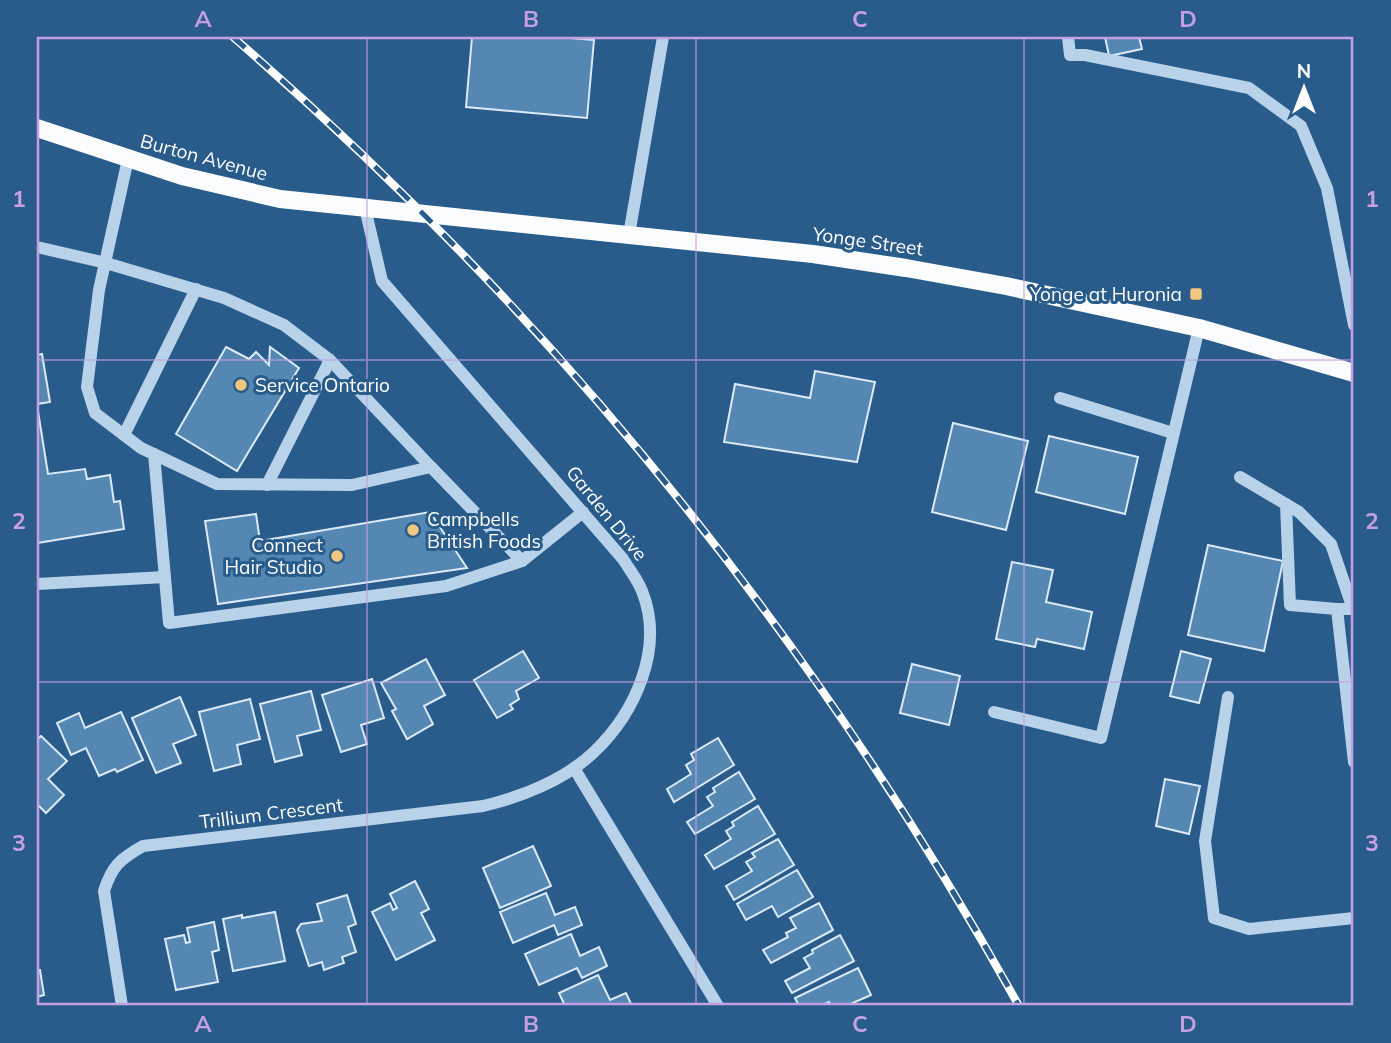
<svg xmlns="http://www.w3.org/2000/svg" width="1391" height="1043" font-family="Mulish,sans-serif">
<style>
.building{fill:#5587b3;stroke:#dbeaf7;stroke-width:2}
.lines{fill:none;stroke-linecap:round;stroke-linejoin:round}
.minor{stroke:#b7d2e9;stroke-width:12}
.major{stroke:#fafcfe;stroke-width:18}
.rail-casing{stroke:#fff;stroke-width:8}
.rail{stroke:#295c8b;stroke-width:5;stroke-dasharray:16;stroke-linecap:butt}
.grid{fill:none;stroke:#c4a0e2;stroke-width:2;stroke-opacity:0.55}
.poi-dot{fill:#f1c67e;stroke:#295c8b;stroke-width:2.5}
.labels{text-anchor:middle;stroke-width:6;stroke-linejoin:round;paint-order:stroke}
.street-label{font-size:19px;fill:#fff;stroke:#295c8b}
.poi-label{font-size:19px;fill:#fff;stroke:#295c8b;text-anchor:end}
.neatline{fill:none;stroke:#c4a0e2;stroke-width:2.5}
.grid-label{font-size:23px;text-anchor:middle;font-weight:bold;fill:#c4a0e2}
</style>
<rect width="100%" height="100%" fill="#295c8b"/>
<!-- building -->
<g class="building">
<polygon points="472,37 558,37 594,40 587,118 466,107"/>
<polygon points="1105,37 1139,37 1142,49 1109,56"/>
<polygon points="226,347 249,359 256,352 269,365 270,347 299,368 237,471 176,434"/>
<polygon points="42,354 50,402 37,404 37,355"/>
<polygon points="815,371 875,382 857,462 724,442 735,384 810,398"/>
<polygon points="37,405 48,474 85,469 87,479 110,475 114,502 120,501 124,529 37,543"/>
<polygon points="953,423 1028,441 1006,530 932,512"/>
<polygon points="1049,436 1138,457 1125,514 1036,492"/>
<polygon points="430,512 467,568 218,604 205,521 256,514 260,541"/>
<polygon points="1208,545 1283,561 1264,651 1188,635"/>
<polygon points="1012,562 1053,570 1046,602 1092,612 1084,649 1037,639 1035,647 996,639"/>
<polygon points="523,651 539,678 516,691 519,699 510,705 513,709 497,718 474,680"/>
<polygon points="1181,651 1211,659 1199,703 1170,696"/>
<polygon points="426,659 445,695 424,706 433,724 407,739 392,711 396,709 381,683"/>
<polygon points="912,664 960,676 949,725 900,713"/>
<polygon points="372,679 384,718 361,725 367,744 341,752 322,695"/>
<polygon points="311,691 321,730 297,736 302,755 275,762 260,704"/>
<polygon points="180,697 196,735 173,744 181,763 156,773 132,718"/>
<polygon points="250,699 260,739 237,745 241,764 214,771 199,712"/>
<polygon points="121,712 143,760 117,772 115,769 99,776 86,748 71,755 57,723 79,713 85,728"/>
<polygon points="41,736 67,761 48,779 64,795 46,813 37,804 37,740"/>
<polygon points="718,738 734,765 674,802 667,789 691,774 686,765 694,760 691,754"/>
<polygon points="739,772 755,799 695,834 687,822 713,806 707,797 715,792 713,788"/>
<polygon points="1165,779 1200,786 1189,834 1156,826"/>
<polygon points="758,806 775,834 714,869 705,855 731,839 726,831 734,826 732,822"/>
<polygon points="778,839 794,865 734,900 726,886 752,871 746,862 755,857 752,853"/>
<polygon points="533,846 551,886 500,908 483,868"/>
<polygon points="797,870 813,897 778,917 772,906 746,920 737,904"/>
<polygon points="415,881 429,909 421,913 435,940 396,960 372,912 390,903 393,910 397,908 390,894"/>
<polygon points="546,893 555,915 575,907 582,925 558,935 554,925 513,943 500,912"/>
<polygon points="347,895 356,924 348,927 356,952 342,957 344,963 324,970 322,962 309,966 297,930 301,924 322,921 317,904"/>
<polygon points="819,903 833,930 771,963 763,950 788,937 786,933 796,928 790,918"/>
<polygon points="275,912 285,961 233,971 223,919 242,915 242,918"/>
<polygon points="214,922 219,950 212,952 218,982 176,990 165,939 184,935 186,943 190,942 187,928"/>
<polygon points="571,934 580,956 599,947 607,966 582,978 577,968 539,985 525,954"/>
<polygon points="840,935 854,961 792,993 785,981 810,968 804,958 813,953 812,950"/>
<polygon points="858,968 871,995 846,1006 832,1006 829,1002 820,1006 799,1006 795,998"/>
<polygon points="37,970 40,970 44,995 37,997"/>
<polygon points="598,975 610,1000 626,993 632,1006 565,1006 559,993"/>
</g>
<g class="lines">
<!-- minor -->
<g class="minor">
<polyline points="1068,37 1070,55 1085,55 1249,88 1301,126 1327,188 1354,325"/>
<polyline points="128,159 99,290 87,387 95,413 141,448 217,484 352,485 431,467 522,561 583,512"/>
<polyline points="629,235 663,37"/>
<polyline points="37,247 106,263 224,298 284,325 330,360 431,467"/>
<polyline points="1060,398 1173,433"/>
<polyline points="124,435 196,289"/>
<polyline points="154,454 169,623 446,586 522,561"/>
<polyline points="1240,477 1299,512 1331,544 1353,609"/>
<polyline points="267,485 330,360"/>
<polyline points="1286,504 1290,605 1337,609"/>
<polyline points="37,584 165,577"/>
<polyline points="1354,609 1337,609 1354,762"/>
<polyline points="1228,697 1205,841 1214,918 1249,929 1354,918"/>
<polyline points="994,712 1101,738 1199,328"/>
<polyline points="574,768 718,1006"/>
<path d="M122,1006L104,891C112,866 120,859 143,846L483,806C521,797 565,780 594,752C635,713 665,648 642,591C638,580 629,569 623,559L382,281L365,208"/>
</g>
<!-- major -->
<polyline class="major" points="37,128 182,176 280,199 813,254 906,268 1006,286 1199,328 1354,373"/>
<defs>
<path id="rail" d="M233,37C553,314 814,637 1019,1006"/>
</defs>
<!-- rail casing -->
<use href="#rail" class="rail-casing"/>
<!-- rail -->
<use href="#rail" class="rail"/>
</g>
<!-- grid -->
<path class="grid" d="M367,37V1006M696,37V1006M1024,37V1006M37,360H1354M37,682H1354"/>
<!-- markers -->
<g class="poi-dot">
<rect x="1189" y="287" width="14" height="14" rx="3.5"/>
<circle cx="241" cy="385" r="7"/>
<circle cx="413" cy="530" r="7"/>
<circle cx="337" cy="556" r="7"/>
</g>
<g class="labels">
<!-- street labels -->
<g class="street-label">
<text transform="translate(204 157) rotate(15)" y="7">Burton Avenue</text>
<text transform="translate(868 241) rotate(8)" y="7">Yonge Street</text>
<text transform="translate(607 513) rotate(51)" y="7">Garden Drive</text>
<text transform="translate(271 813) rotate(-7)" y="7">Trillium Crescent</text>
</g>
<!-- poi labels -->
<g class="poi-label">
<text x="1182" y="301">Yonge at Huronia</text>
<text x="255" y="392" text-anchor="start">Service Ontario</text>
<text x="427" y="526" text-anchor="start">Campbells<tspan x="427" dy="22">British Foods</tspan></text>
<text x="323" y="552">Connect<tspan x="323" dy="22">Hair Studio</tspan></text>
</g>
</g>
<!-- border -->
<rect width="1391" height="1043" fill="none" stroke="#295c8b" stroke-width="77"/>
<!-- north arrow -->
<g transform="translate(1304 88)" stroke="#295c8b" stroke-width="5" paint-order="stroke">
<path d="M0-5L12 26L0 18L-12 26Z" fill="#ffffff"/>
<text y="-10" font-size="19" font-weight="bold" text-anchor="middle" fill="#ffffff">N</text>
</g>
<rect x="38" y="38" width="1314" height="966" class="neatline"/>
<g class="grid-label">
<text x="203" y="27">A</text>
<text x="531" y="27">B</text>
<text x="860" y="27">C</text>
<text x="1188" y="27">D</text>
<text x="19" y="207">1</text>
<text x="1372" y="207">1</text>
<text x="19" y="529">2</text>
<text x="1372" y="529">2</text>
<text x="19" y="851">3</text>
<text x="1372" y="851">3</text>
<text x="203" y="1032">A</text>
<text x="531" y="1032">B</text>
<text x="860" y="1032">C</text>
<text x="1188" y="1032">D</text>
</g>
</svg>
